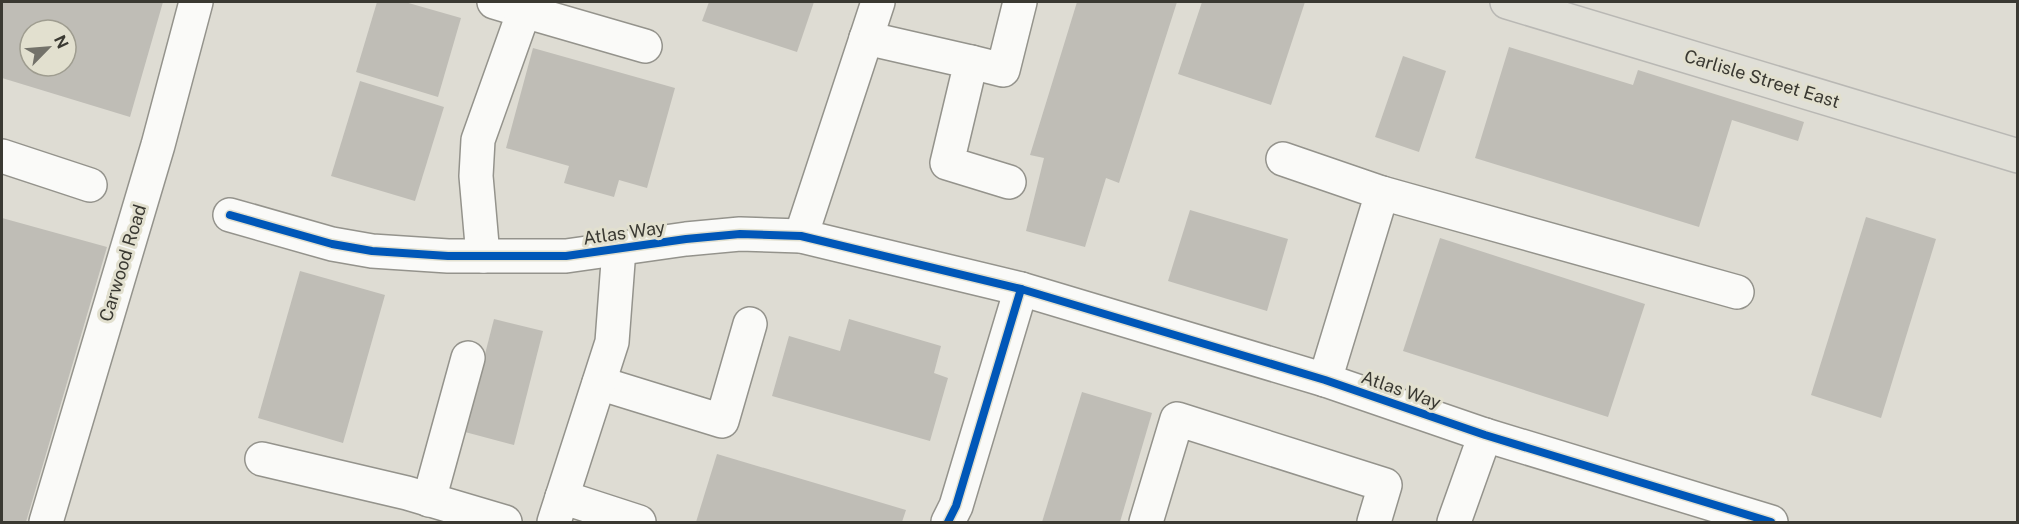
<svg xmlns="http://www.w3.org/2000/svg" width="2019" height="524" font-family="'Public Sans',sans-serif">
<style>
.building{fill:#bfbdb6;fill-rule:evenodd}
.lines{fill:none;stroke-linecap:round;stroke-linejoin:round}
.minor-casing{stroke:#94938c;stroke-width:36}
.major-casing{stroke:#b9b8b4;stroke-width:36}
.minor{stroke:#fafaf8;stroke-width:33}
.major{stroke:#e0dfd7;stroke-width:33}
.cycleway-casing{stroke:#e2e0cf;stroke-width:11}
.cycleway{stroke:#0057b8;stroke-width:8}
.labels{text-anchor:middle;stroke-width:6;stroke-linejoin:round;paint-order:stroke}
.street-label{font-size:18px;fill:#3a3932;stroke:#e2e0cf}
</style>
<rect width="100%" height="100%" fill="#dedcd3"/>
<!-- building -->
<g class="building">
<path d="M2,2H163L130,117L2,78ZM30,30H66V66H30Z"/>
<polygon points="377,2 405,2 461,18 438,97 356,72"/>
<polygon points="709,2 814,2 797,52 702,21"/>
<polygon points="1077,2 1177,2 1119,183 1106,178 1085,247 1026,231 1044,158 1030,155"/>
<polygon points="1202,2 1305,2 1271,105 1178,74"/>
<polygon points="1509,47 1633,85 1638,70 1804,122 1798,141 1732,120 1699,227 1475,158"/>
<polygon points="533,48 675,88 647,188 619,180 614,197 564,183 569,166 506,148"/>
<polygon points="1403,56 1446,71 1419,152 1375,137"/>
<polygon points="360,81 444,107 415,201 331,176"/>
<polygon points="1190,210 1288,239 1267,311 1168,281"/>
<polygon points="1866,217 1936,239 1881,418 1811,395"/>
<polygon points="2,218 107,247 26,522 2,522"/>
<polygon points="1440,238 1645,304 1608,417 1403,351"/>
<polygon points="300,271 385,295 343,443 258,418"/>
<polygon points="494,319 543,331 514,445 465,432"/>
<polygon points="849,319 941,346 934,373 948,378 930,441 772,396 789,336 840,351"/>
<polygon points="1082,392 1152,413 1120,522 1042,522"/>
<polygon points="717,454 906,510 902,522 696,522"/>
</g>
<g class="lines">
<defs>
<g id="minor">
<polyline points="494,2 524,11"/>
<polyline points="866,38 971,62 947,163 1009,182"/>
<polyline points="971,62 1003,70 1020,2"/>
<polyline points="2,156 90,185"/>
<polyline points="1283,159 1382,193 1325,380"/>
<polyline points="1382,193 1737,292"/>
<polyline points="230,215 332,244 372,251 448,256 566,256 686,239 740,234 801,236 1021,289"/>
<polyline points="801,236 878,2"/>
<polyline points="483,256 476,176 478,140 524,11 645,46"/>
<polyline points="599,383 722,421 750,324"/>
<polyline points="262,459 407,493 505,522"/>
<polyline points="562,497 639,522"/>
<polyline points="429,500 468,358"/>
<polyline points="46,522 158,145 196,2"/>
<polyline points="554,522 612,342 619,249"/>
<polyline points="948,522 956,506 1021,289 1325,380 1485,435 1771,522"/>
<polyline points="1146,522 1177,419 1385,485 1374,522"/>
<polyline points="1454,522 1485,435"/>
</g>
<polyline id="major" points="1507,2 2018,156"/>
</defs>
<!-- minor casing -->
<use href="#minor" class="minor-casing"/>
<!-- major casing -->
<use href="#major" class="major-casing"/>
<!-- minor -->
<use href="#minor" class="minor"/>
<!-- major -->
<use href="#major" class="major"/>
<defs>
<g id="cycleway">
<polyline points="230,215 332,244 372,251 448,256 566,256 686,239 740,234 801,236 1021,289"/>
<polyline points="948,522 956,506 1021,289 1325,380 1485,435 1771,522"/>
</g>
</defs>
<!-- cycleway casing -->
<use href="#cycleway" class="cycleway-casing"/>
<!-- cycleway -->
<use href="#cycleway" class="cycleway"/>
</g>
<g class="labels">
<!-- street labels -->
<g class="street-label">
<text transform="translate(1762 79) rotate(17)" y="6">Carlisle Street East</text>
<text transform="translate(624 233) rotate(-8)" y="6">Atlas Way</text>
<text transform="translate(123 263) rotate(-73)" y="6">Carwood Road</text>
<text transform="translate(1401 390) rotate(19)" y="6">Atlas Way</text>
</g>
</g>
<!-- border -->
<rect width="2019" height="524" fill="none" stroke="#3a3932" stroke-width="6"/>
<!-- north arrow -->
<g transform="translate(48 48) rotate(65)"><circle r="28" fill="#e2e0cf" stroke="#9f9d90" stroke-width="1.5"/>
<path d="M0-4.5L10 22L0 15L-10 22Z" fill="#73726a"/>
<text y="-9" font-size="16" font-weight="bold" text-anchor="middle" fill="#3a3932">N</text>
</g>
</svg>
